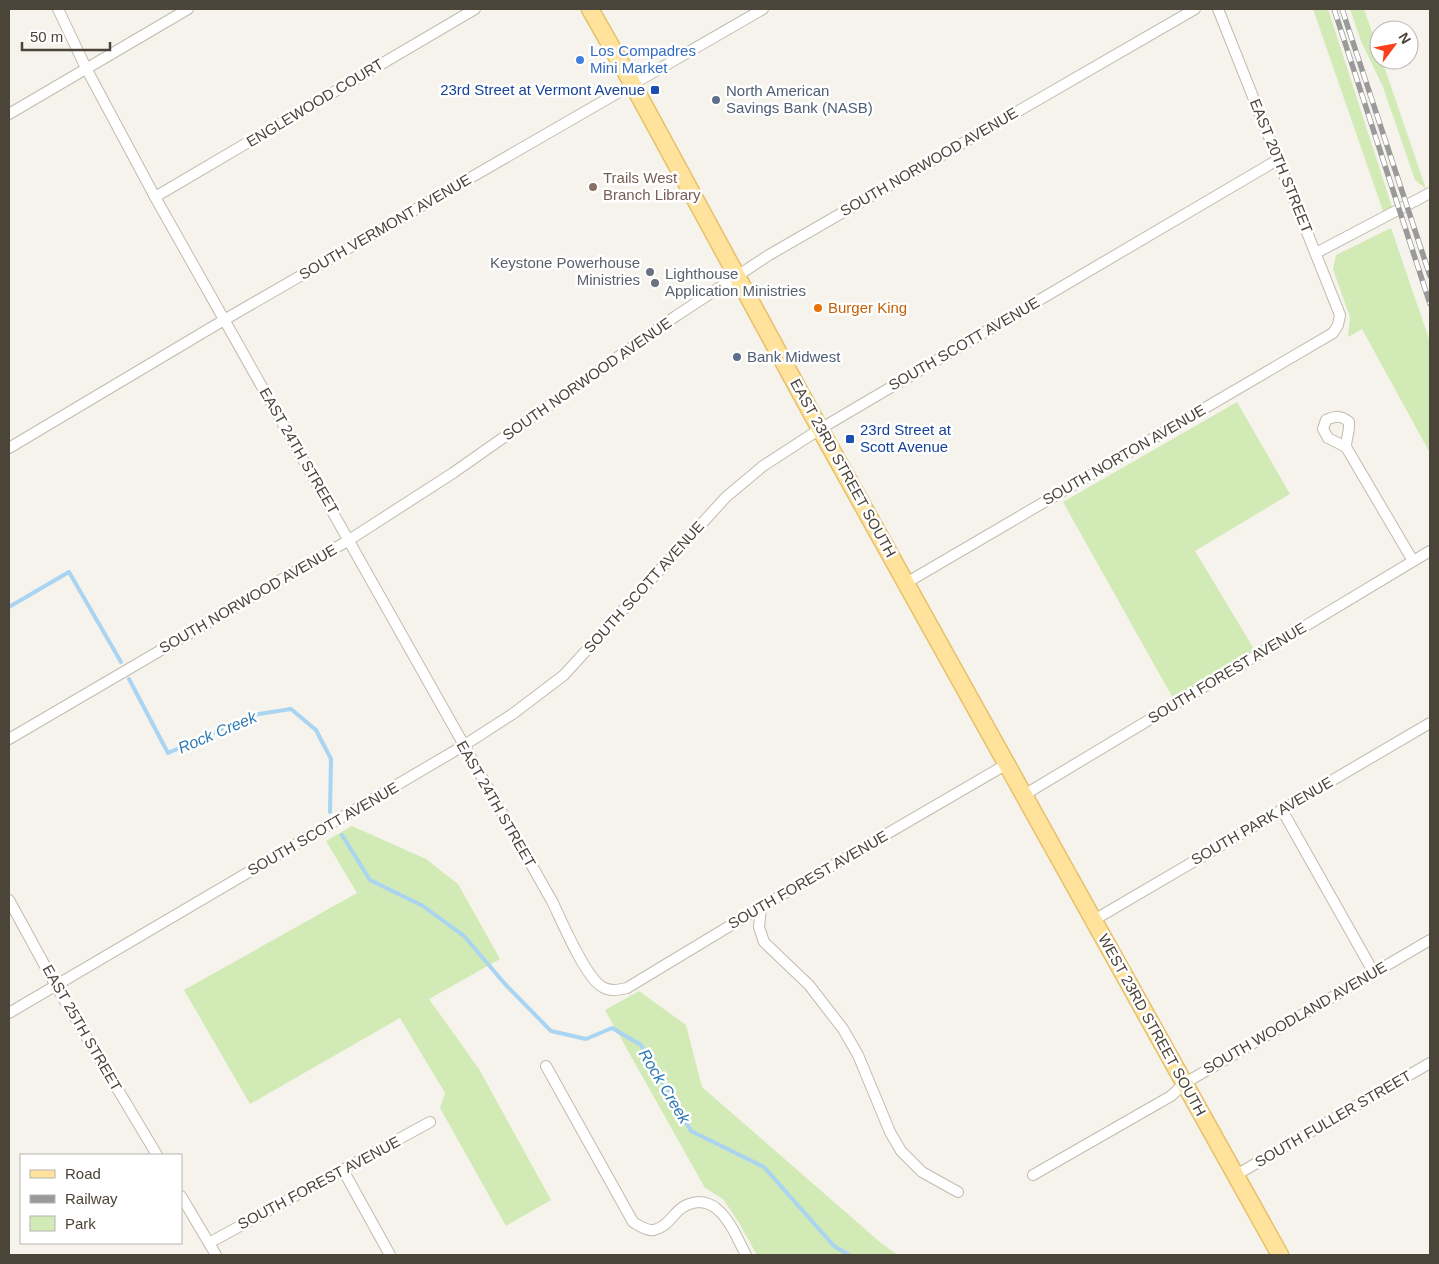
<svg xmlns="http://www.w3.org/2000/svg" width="1439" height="1264" font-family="Helvetica,sans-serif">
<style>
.green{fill:#d2eab5}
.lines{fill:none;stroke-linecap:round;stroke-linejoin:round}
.stream{stroke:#a9d4f2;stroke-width:4}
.street-casing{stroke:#c2bbae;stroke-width:12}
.primary-casing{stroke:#e6c16a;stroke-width:19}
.street{stroke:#fff;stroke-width:10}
.primary{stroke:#ffe39c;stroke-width:16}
.rail-casing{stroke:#9a9a9a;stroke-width:5.5}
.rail{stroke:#fff;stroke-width:4;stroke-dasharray:11;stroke-linecap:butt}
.shop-dot{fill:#3f7fe0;stroke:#fff;stroke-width:2}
.transit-dot{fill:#1a4fb4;stroke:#fff;stroke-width:2}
.service-dot{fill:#5c6f8a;stroke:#fff;stroke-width:2}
.education-dot{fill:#8d6e63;stroke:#fff;stroke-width:2}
.worship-dot{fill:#6b7280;stroke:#fff;stroke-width:2}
.food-dot{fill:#e8710a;stroke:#fff;stroke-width:2}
.labels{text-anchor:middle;stroke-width:5;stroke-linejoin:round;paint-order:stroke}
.shop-label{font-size:15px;fill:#366cbe;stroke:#fff;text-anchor:start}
.transit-label{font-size:15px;fill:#164399;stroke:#fff;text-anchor:end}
.service-label{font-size:15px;fill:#4e5e75;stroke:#fff;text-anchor:start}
.street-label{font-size:15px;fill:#4b4439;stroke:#fff}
.education-label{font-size:15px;fill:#785e54;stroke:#fff;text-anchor:start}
.worship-label{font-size:15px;fill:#5b616d;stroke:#fff;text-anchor:end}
.food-label{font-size:15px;fill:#c56008;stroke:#fff;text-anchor:start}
.water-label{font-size:16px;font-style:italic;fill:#2e7ab2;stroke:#fff}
</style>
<rect width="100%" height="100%" fill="#f6f3ec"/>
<!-- green -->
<g class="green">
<polygon points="1313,9 1328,9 1392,207 1383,211"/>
<polygon points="1350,9 1364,9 1379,52 1379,60 1382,60 1426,189 1415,180 1383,87 1361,41"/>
<polygon points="1391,228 1430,342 1430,453 1362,329 1348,337 1350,317 1333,269 1336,255"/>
<polygon points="1237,402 1290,494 1195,551 1254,649 1174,700 1063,502"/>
<polygon points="352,826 426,859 458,884 500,959 429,999 479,1069 551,1200 506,1226 440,1108 445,1093 400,1018 250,1104 184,990 357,893 326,841"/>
<polygon points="639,991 686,1025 702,1087 881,1243 898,1255 757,1255 738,1221 723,1199 705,1188 605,1010"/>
</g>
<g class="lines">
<!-- stream -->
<g class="stream">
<polyline points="9,607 69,572 121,662"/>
<polyline points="129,679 168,753 253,715 291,709 316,730 331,759 330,812"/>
<polyline points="342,835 370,880 423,906 464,936 505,984 551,1031 586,1039 612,1028 641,1045 691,1131 764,1167 834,1246 849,1255"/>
</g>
<defs>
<g id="street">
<path d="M58,9L86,68L155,197L553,903C562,922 585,976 601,986C609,992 618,990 627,988L761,907L1007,764"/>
<polyline points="9,114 188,9"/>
<polyline points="155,197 475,9"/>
<polyline points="1316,253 1430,193"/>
<path d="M1346,447L1328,438L1323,429L1326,420C1336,416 1341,415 1349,422C1350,432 1346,438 1346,447L1413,561"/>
<polyline points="9,448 224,320 763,9"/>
<polyline points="906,583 1333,333 1338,325 1340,315 1218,9"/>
<polyline points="9,739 349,540 453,473 676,316 769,255 1195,9"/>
<polyline points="1024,795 1430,551"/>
<polyline points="1282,810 1374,973"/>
<polyline points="9,900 56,986 157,1155"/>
<polyline points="761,907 759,927 764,942 809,985 843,1029 858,1055 890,1132 901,1151 922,1172 958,1192"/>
<polyline points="1094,920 1430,723"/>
<polyline points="9,1013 463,746 514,713 564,675 726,497 763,466 820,429 1279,159"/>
<path d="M546,1066L633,1222C640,1226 646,1231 654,1230C674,1225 673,1204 699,1202C705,1202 713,1205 717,1209C731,1221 738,1240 746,1255"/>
<polyline points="343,1170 390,1255"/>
<polyline points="1033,1175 1171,1096 1185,1083 1430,940"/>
<polyline points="1236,1175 1430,1063"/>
<polyline points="181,1196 216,1255"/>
<polyline points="209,1243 430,1122"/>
</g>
<polyline id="primary" points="590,9 632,83 820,429 1280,1255"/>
</defs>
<!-- street casing -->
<use href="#street" class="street-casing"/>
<!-- primary casing -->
<use href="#primary" class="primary-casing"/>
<!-- street -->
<use href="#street" class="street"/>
<!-- primary -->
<use href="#primary" class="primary"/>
<defs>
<g id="rail">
<polyline points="1334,9 1430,304"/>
<polyline points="1342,9 1430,276"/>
</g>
</defs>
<!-- rail casing -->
<use href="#rail" class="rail-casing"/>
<!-- rail -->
<use href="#rail" class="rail"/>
</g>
<!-- markers -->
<circle class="shop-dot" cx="580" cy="60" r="5"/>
<g class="transit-dot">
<rect x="650" y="85" width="10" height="10" rx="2.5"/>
<rect x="845" y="434" width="10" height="10" rx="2.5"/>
</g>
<g class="service-dot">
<circle cx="716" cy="100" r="5"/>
<circle cx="737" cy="357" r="5"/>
</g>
<circle class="education-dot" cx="593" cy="187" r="5"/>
<g class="worship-dot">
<circle cx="650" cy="272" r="5"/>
<circle cx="655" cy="283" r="5"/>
</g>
<circle class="food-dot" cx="818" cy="308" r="5"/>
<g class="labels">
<!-- shop labels -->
<g class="shop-label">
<text x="590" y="56">Los Compadres<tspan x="590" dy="17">Mini Market</tspan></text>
</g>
<!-- transit labels -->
<g class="transit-label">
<text x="645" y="95">23rd Street at Vermont Avenue</text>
<text x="860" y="435" text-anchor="start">23rd Street at<tspan x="860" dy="17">Scott Avenue</tspan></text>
</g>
<!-- service labels -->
<g class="service-label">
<text x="726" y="96">North American<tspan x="726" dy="17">Savings Bank (NASB)</tspan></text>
<text x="747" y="362">Bank Midwest</text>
</g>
<!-- street labels -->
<g class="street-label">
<text transform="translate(315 103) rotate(-31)" y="5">ENGLEWOOD COURT</text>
<text transform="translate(929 162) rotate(-30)" y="5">SOUTH NORWOOD AVENUE</text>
<text transform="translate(1281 166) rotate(68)" y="5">EAST 20TH STREET</text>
<text transform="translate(385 227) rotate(-30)" y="5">SOUTH VERMONT AVENUE</text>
<text transform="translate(964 344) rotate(-30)" y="5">SOUTH SCOTT AVENUE</text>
<text transform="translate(587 379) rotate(-35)" y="5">SOUTH NORWOOD AVENUE</text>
<text transform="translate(299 451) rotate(60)" y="5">EAST 24TH STREET</text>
<text transform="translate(1124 455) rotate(-30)" y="5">SOUTH NORTON AVENUE</text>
<text transform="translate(843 468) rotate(61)" y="5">EAST 23RD STREET SOUTH</text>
<text transform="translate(644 587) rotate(-48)" y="5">SOUTH SCOTT AVENUE</text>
<text transform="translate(248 599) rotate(-30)" y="5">SOUTH NORWOOD AVENUE</text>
<text transform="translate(1227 673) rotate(-31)" y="5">SOUTH FOREST AVENUE</text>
<text transform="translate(496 804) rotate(60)" y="5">EAST 24TH STREET</text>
<text transform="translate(1262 821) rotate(-30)" y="5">SOUTH PARK AVENUE</text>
<text transform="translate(323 829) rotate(-30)" y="5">SOUTH SCOTT AVENUE</text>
<text transform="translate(808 880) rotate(-30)" y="5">SOUTH FOREST AVENUE</text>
<text transform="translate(1295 1018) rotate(-30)" y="5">SOUTH WOODLAND AVENUE</text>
<text transform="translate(1152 1025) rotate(61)" y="5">WEST 23RD STREET SOUTH</text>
<text transform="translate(82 1028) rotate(60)" y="5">EAST 25TH STREET</text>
<text transform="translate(1333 1119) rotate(-30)" y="5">SOUTH FULLER STREET</text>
<text transform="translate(319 1183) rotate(-28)" y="5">SOUTH FOREST AVENUE</text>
</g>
<!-- education labels -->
<g class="education-label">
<text x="603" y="183">Trails West<tspan x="603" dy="17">Branch Library</tspan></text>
</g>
<!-- worship labels -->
<g class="worship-label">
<text x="640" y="268">Keystone Powerhouse<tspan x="640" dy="17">Ministries</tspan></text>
<text x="665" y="279" text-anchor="start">Lighthouse<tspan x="665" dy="17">Application Ministries</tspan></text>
</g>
<!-- food labels -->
<g class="food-label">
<text x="828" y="313">Burger King</text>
</g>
<!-- water labels -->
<g class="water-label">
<text transform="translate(217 732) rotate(-23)" y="6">Rock Creek</text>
<text transform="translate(665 1086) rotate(59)" y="6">Rock Creek</text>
</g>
</g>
<!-- border -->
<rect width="1439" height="1264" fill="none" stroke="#4b4439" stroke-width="20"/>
<!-- legend -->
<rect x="20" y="1154" width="162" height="90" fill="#ffffff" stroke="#b7b4b0"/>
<rect x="30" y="1170" width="25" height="8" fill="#ffe39c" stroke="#b7b4b0"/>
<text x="65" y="1179" font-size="15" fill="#4b4439">Road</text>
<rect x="30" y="1195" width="25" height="8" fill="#9a9a9a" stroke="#b7b4b0"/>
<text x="65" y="1204" font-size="15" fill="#4b4439">Railway</text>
<rect x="30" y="1216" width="25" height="15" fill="#d2eab5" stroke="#b7b4b0"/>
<text x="65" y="1229" font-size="15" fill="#4b4439">Park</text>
<!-- north arrow -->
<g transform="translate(1394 45) rotate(58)"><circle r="24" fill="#ffffff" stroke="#b7b4b0"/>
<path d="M0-4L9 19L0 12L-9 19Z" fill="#fc3f1d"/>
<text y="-8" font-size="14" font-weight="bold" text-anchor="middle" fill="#4b4439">N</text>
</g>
<!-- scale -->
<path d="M22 42v8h88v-8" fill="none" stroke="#4b4439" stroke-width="2.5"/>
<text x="30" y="42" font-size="15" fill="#4b4439" stroke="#ffffff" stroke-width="4" paint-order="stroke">50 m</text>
</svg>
